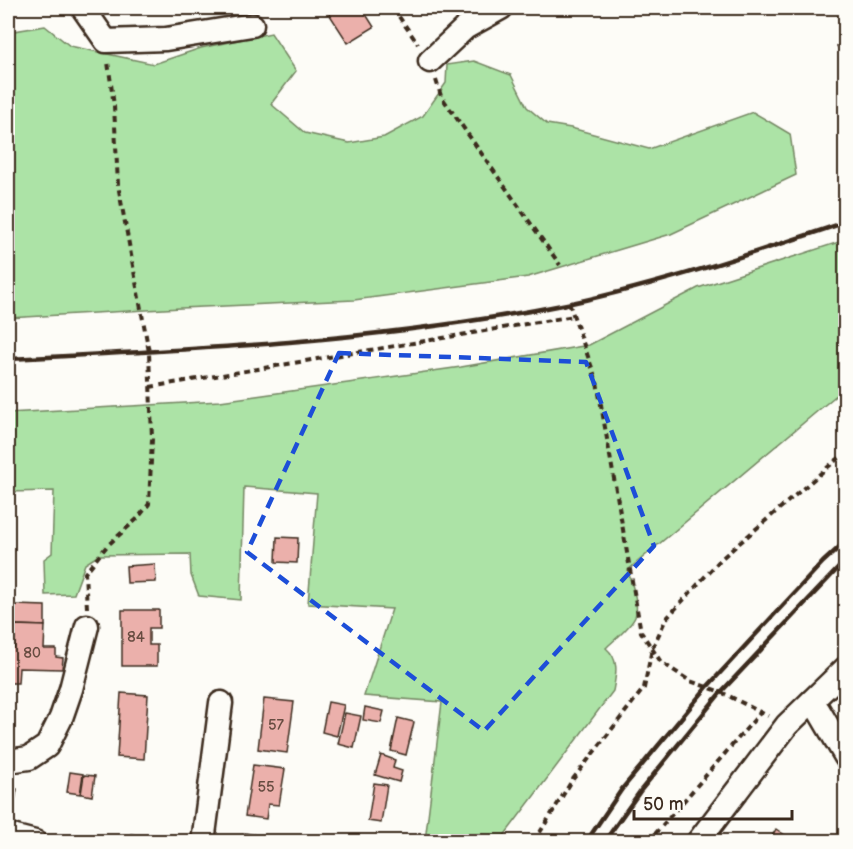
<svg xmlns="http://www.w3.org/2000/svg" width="853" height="849" font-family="'Balsamiq Sans',sans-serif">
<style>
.green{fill:#ace3a6;stroke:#748662;stroke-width:1.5}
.building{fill:#ebb0ab;stroke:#3b2a1e;stroke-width:1.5}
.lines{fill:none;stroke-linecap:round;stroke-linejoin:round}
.minor-casing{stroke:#3b2a1e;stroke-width:27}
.path{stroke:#3b2a1e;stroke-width:4;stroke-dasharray:6 4.5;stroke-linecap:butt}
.minor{stroke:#fdfcf7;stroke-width:22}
.rail{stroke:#3b2a1e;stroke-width:4.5}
.marked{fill:none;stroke:#1d4ed8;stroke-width:4.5;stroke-dasharray:12 8;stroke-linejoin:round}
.labels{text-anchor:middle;stroke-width:4.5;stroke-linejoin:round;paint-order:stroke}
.number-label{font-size:15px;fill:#674c41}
</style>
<rect width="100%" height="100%" fill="#fdfcf7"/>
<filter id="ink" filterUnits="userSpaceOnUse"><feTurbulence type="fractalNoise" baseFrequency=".0167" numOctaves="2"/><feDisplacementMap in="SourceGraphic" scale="12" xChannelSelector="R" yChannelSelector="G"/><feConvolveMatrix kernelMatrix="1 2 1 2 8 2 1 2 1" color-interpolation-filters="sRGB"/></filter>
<g filter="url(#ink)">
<!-- green -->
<g class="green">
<polygon points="45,26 70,46 154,64 201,48 271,33 296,71 271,104 305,133 349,143 384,137 423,116 446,83 447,65 474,61 511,75 527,107 547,124 571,128 649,149 753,112 790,134 796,175 671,234 528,277 354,300 181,308 8,318 8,32"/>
<path d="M845,240V388L628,570C631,584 640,603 635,617C631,627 614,640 606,648C620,660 616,675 613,691L500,841H425L442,702L364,696L392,609L308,604L317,493L244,487L241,600L199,596L191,575L190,554L99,555L85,564L74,594L45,595L44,559L52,553L54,491L8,492V413L220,401L461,367L589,345L698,288Z"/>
</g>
<!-- building -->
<g class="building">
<polygon points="329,8 362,8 374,27 348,43 326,9"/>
<polygon points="846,40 846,53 843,55 837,46"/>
<polygon points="277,537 298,538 297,563 276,562"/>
<polygon points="155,564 156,582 127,583 126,566"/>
<polygon points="15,605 45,606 45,626 15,625"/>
<polygon points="122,610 159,610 159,628 149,628 149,645 157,645 157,666 122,666"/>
<polygon points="15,625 45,626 44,649 56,649 56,657 63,658 62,669 19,668 18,683 8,683 8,648 14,648"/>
<polygon points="121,693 148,695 144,759 117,757"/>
<polygon points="264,699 294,702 287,753 258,749"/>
<polygon points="328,702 344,705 337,736 322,732"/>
<polygon points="365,707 384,711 381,723 363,720"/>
<polygon points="345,713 361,716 354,748 338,744"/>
<polygon points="398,718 414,722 406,755 391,751"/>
<polygon points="381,755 395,760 393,768 402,771 399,782 375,775"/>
<polygon points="253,765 285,769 279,805 268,804 266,819 245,816"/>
<polygon points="70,772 83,774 80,794 67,792"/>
<polygon points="84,775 95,776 92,796 81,794"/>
<polygon points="374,783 387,785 381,823 368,821"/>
<polygon points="8,787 17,789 14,807 8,806"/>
<polygon points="776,829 795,842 769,842"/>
<polygon points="245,833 290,841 290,842 244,842"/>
<polygon points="131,834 152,838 151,842 130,842"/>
</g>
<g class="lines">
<defs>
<g id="minor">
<polyline points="83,8 106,41 166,39 252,25"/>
<polyline points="430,61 465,28 501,8"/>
<polyline points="812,701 819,711 846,757"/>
<polyline points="8,761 29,758 47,746 61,718 71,689 87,626"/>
<polyline points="8,835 35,842"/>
<polyline points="203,842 221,703"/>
<polyline points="698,842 787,725 846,668"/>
</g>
</defs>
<!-- minor casing -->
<use href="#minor" class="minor-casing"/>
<!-- path -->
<g class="path">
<polyline points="393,8 418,44"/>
<polyline points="436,80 441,96 560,265"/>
<polyline points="569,303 597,382 641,632 661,662 690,681 721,692 768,716"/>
<polyline points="150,387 574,316"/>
<polyline points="87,608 85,573 107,546 137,519 149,504 152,439 149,352 118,185 114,106 108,62"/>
<polyline points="534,842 573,779 644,688 652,649 666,619 721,559 835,461 846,454"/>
<polyline points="648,842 761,712"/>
</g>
<!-- minor -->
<use href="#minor" class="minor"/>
<!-- rail -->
<g class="rail">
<path d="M8,359C195,350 383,341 567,304C662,284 754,253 846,222"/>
<polyline points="586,842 622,789 707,687 823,562 846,541"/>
<polyline points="604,842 641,790 721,692 846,560"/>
</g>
</g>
</g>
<!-- marked area -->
<path class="marked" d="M339,353L586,362L654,546L484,731L247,552Z"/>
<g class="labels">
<!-- number labels -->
<g class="number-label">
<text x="136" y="642">84</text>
<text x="32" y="658">80</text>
<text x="276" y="730">57</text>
<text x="266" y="792">55</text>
</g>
</g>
<!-- margin -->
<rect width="853" height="849" fill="none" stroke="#fdfcf7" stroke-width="30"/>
<rect x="15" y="15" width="823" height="819" fill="none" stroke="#3b2a1e" stroke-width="2" filter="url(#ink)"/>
<!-- scale -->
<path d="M634 810v9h158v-9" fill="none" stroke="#3b2a1e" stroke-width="3"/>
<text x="643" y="810" font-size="18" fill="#3b2a1e" stroke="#fdfcf7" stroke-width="4.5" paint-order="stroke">50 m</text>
</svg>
